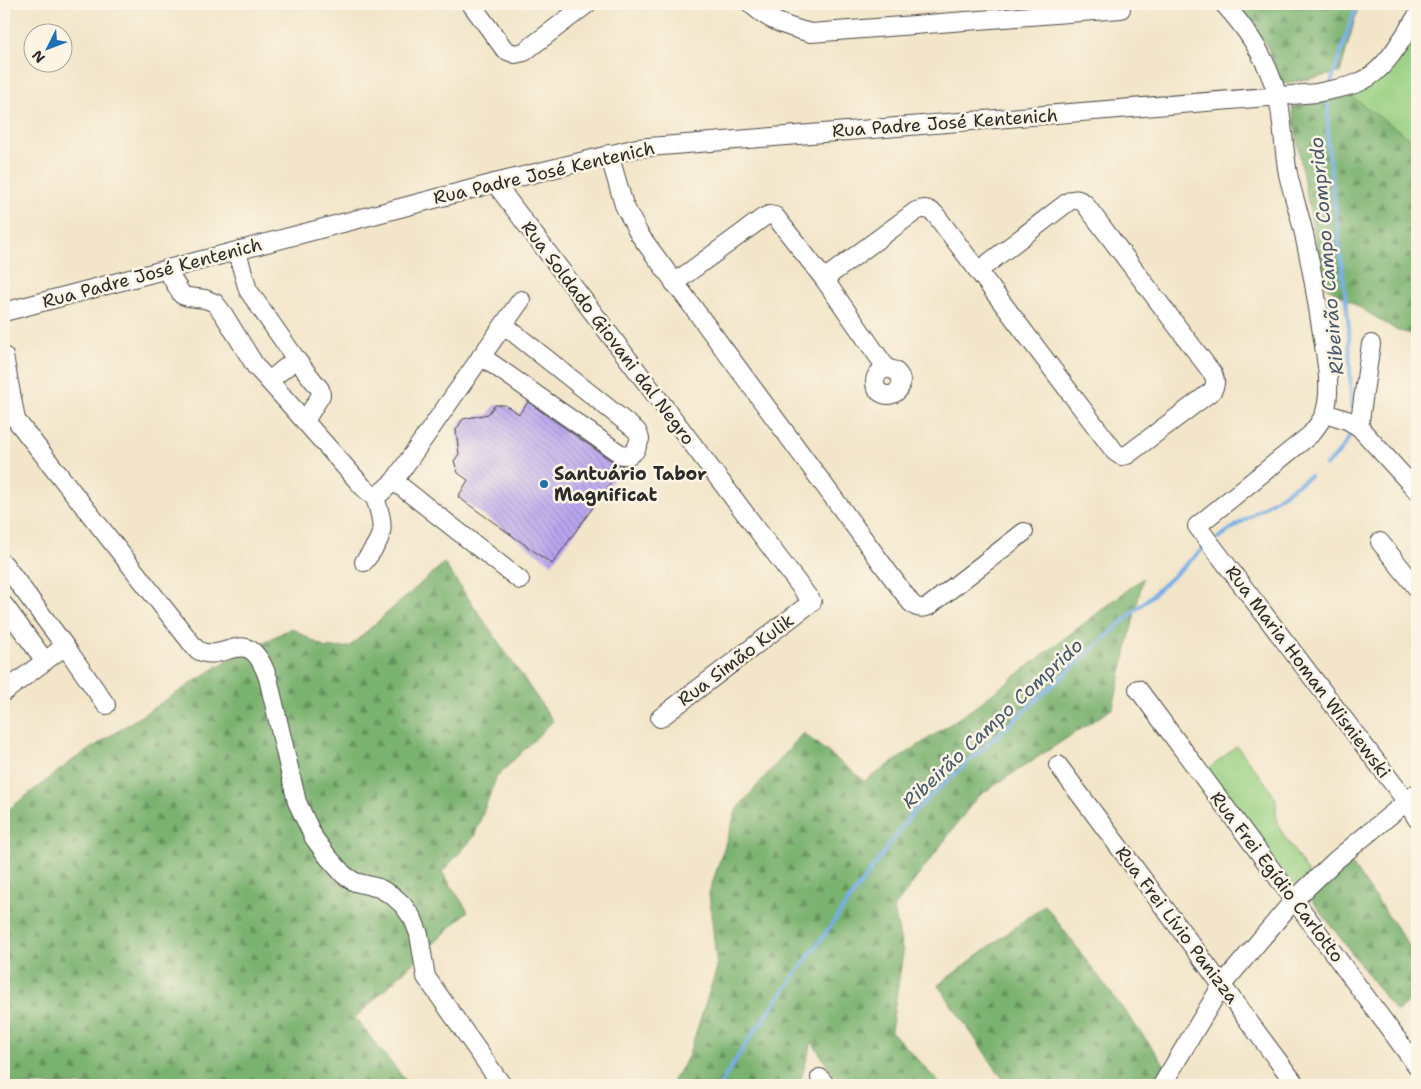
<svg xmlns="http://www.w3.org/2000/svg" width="1421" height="1089" font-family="'Shantell Sans',sans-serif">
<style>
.forest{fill:url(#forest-firs);stroke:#526e4e}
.park{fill:#99d082;stroke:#627e56}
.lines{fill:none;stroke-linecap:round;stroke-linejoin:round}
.stream{stroke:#77afe6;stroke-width:4}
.building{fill:url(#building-back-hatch)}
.minor-casing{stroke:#494743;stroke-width:20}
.minor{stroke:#fff;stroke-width:18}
.poi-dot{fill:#1f6fb2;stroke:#fcf5e5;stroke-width:2}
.labels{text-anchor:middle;stroke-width:5;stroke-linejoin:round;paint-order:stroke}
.street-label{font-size:18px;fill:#2b2b2b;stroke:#fcf5e5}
.poi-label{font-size:18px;font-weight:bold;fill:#2b2b2b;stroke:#fcf5e5;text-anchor:start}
.water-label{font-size:19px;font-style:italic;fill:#46596c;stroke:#fcf5e5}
</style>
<defs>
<pattern id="forest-firs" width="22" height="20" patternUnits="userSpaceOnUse" patternTransform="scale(1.25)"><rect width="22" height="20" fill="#7ab270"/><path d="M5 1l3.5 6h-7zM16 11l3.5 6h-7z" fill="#64915c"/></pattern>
<pattern id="building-back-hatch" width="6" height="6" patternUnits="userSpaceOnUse" patternTransform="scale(1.25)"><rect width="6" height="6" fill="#b9a6ef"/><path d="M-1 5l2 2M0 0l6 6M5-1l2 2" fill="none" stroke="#9787c2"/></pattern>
</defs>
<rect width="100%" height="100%" fill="#fcf5e5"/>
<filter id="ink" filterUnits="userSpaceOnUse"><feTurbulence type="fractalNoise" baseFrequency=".02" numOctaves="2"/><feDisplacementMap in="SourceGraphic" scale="10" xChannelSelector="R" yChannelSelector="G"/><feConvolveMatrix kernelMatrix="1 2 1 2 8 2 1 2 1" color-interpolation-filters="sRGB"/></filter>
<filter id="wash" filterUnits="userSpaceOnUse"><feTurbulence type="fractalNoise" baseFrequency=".0096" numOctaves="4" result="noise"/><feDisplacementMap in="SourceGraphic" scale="20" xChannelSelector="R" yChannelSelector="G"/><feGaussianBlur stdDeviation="1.12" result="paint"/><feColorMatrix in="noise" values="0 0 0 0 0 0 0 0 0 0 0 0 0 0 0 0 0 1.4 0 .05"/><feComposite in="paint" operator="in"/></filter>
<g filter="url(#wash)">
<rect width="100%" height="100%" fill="#f2e5c9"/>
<!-- forest -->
<g class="forest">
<polygon points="1237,4 1359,4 1340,73 1282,84 1268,48"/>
<polygon points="1350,96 1417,143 1417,335 1398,331 1325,286 1304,182 1292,107"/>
<polygon points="444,563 553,721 496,778 474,837 442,872 468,911 355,1018 409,1085 4,1085 4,813 73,760 226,661 292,628 325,648 349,647"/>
<polygon points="1143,578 1113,708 977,797 894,908 903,953 891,1031 941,1085 841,1085 812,1042 799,1085 670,1085 688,1057 717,968 709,893 737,809 803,733 865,781 971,710"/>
<polygon points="1351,863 1417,957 1417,996 1396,1012 1311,899"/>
<polygon points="1045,905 1180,1085 1007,1085 938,985"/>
</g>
<!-- park -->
<g class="park">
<path d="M1417,30V143L1350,96C1385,83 1397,59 1417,30Z"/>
<polygon points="1237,746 1271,790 1276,799 1276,814 1280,829 1309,874 1295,888 1207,770"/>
</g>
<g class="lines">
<!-- stream -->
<g class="stream">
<polyline points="1331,82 1357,4"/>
<polyline points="1328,104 1328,145 1349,328 1351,407"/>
<path d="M1325,466C1337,457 1344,447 1351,434"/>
<polyline points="1218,538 1310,476"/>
<polyline points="720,1085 749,1039 913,812 1203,549"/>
</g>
</g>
<g id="blocks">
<!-- building -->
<polygon class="building" points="528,402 616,464 623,466 552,564 458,497 468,480 458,473 454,461 459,454 456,430 463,419 488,414 495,405 505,405 519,414"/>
</g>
</g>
<g filter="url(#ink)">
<use href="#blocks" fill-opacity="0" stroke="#494743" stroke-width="1"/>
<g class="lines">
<defs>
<g id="minor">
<polyline points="471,4 505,50 515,54 524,52 587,4"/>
<path d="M751,4C768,21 788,27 811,33L1121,9"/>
<path d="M1224,4C1243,25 1261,50 1271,77C1284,107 1282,142 1288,174C1293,197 1302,220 1306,244C1313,273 1317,303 1322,333C1326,358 1332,388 1325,412C1322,421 1316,428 1310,435L1197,526L1407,802L1417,819"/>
<path d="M609,154L624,205L639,234L911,603C917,609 922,609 929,606L1024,532"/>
<polyline points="495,183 812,602 660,718"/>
<polyline points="167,270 182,295 188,297 205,299 215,303 224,315 256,367 269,381 296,359 248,290 237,252"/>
<path d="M824,279L916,211C924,208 928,208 935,214L1115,452L1121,456L1127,455L1212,391C1216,384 1216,381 1213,374L1084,203C1078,199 1075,198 1068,202L978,271"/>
<polyline points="674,283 764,217 769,215 775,216 824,279 887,369"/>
<path d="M4,312L495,183L637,148L1317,93C1332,89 1349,88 1362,81C1387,69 1402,38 1417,16"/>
<path d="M4,356L16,420L196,649C224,668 247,618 268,678L297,802L314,838L328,857L344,875L355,882L379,888L393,896L403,905L413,919L419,934L426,977L502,1085"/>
<polyline points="481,356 622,455 629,455 635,451 640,439 637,431 504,325"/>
<polyline points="296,359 320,389 321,395 305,421"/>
<circle cx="888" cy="382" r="13"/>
<polyline points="269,381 363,487 375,498 394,481 521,300"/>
<polyline points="1325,413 1347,420 1359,427 1417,491"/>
<polyline points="1359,427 1371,344"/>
<polyline points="394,481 520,580"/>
<polyline points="1380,542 1417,588"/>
<path d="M364,562C384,536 386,529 375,498"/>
<polyline points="4,564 65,646 106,705"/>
<polyline points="4,605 45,661"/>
<polyline points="1138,689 1417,1066"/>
<polyline points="4,692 65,646"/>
<polyline points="1058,765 1296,1085"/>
<polyline points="820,1078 826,1085"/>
<polyline points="1162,1085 1222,985 1294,900 1336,860 1417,793"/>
</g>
</defs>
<!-- minor casing -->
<use href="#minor" class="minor-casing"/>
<!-- minor -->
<use href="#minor" class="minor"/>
</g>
</g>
<!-- markers -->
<circle class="poi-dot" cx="544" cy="484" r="5"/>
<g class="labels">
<!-- street labels -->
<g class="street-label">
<text transform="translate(945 123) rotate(-4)" y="6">Rua Padre José Kentenich</text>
<text transform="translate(544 173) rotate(-13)" y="6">Rua Padre José Kentenich</text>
<text transform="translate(152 273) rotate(-15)" y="6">Rua Padre José Kentenich</text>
<text transform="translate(608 333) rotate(53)" y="6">Rua Soldado Giovani dal Negro</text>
<text transform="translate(736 660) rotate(-37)" y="6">Rua Simão Kulik</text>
<text transform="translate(1308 672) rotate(53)" y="6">Rua Maria Homan Wisniewski</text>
<text transform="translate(1277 877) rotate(53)" y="6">Rua Frei Egídio Carlotto</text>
<text transform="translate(1177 925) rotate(53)" y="6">Rua Frei Lívio Panizza</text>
</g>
<!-- poi labels -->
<g class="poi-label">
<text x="554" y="480">Santuário Tabor<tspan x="554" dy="21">Magnificat</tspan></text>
</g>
<!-- water labels -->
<g class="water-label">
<text transform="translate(1326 256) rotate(-95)" y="7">Ribeirão Campo Comprido</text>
<text transform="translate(992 723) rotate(-43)" y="7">Ribeirão Campo Comprido</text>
</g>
</g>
<!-- margin -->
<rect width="1421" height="1089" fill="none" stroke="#fcf5e5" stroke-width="20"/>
<!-- north arrow -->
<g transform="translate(48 48) rotate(228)"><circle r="24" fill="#fcf5e5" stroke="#a8a49b"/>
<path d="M0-4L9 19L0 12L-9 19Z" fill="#1f6fb2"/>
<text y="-8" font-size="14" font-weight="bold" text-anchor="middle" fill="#2b2b2b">N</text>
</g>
</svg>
